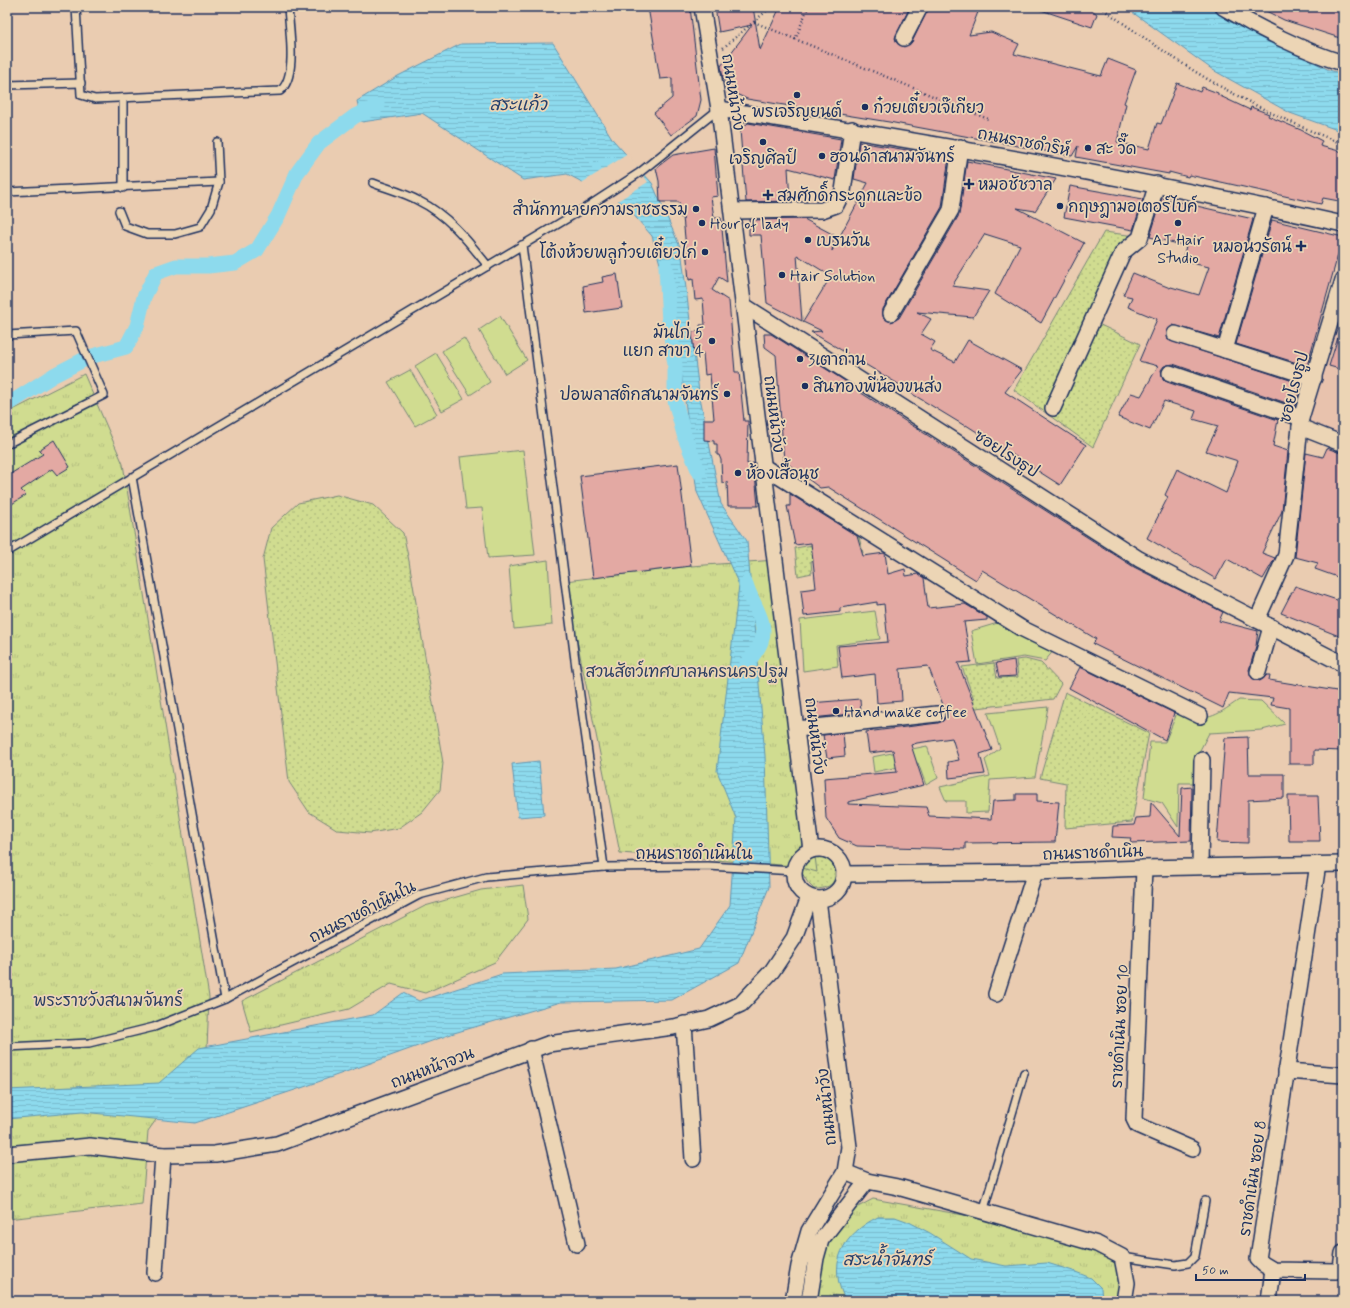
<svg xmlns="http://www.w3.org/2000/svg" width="1350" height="1308" font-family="Mynerve,'Playpen Sans Thai',sans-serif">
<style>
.built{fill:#e8c2ad}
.grass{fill:url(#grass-dots);stroke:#768677}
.park{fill:url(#park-tufts);stroke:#768677}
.garden{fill:#d0dc90;stroke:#768677}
.water{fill:url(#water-rules);stroke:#5f96b4}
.pier{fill:#eaccb1}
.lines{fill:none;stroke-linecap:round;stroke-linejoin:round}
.canal{stroke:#8ddaed;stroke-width:15}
.building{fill:#e3a9a3;stroke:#1b2f5e}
.service-casing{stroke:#1b2f5e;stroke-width:10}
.minor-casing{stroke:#1b2f5e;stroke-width:18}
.path{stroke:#1b2f5e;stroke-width:2.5;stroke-dasharray:1 3;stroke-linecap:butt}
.service{stroke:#ecd5b5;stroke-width:7}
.minor{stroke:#ecd5b5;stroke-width:15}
.poi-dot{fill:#1b2f5e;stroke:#ecd5b5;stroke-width:1.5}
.labels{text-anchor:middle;stroke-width:3.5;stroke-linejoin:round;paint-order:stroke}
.street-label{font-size:16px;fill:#1b2f5e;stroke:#ecd5b5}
.poi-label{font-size:16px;fill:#1b2f5e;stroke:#ecd5b5;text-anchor:start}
.park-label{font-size:16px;fill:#2d4063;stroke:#ecd5b5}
.water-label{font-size:17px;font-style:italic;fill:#26406c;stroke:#ecd5b5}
</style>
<defs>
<pattern id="grass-dots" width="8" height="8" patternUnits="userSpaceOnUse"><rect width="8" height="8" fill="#d0dc90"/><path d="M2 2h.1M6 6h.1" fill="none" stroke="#b2bd7f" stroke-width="1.8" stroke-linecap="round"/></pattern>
<pattern id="park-tufts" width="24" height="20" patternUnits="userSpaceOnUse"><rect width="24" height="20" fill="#d0dc90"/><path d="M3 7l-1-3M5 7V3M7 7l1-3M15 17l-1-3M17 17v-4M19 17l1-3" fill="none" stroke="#b2bd7f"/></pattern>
<pattern id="water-rules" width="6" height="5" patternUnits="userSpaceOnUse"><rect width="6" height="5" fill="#8ddaed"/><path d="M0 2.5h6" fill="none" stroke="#79bbce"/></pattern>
</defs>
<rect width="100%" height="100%" fill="#eaccb1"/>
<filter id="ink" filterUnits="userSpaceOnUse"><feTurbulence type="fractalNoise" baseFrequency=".025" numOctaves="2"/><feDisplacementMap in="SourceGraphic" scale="8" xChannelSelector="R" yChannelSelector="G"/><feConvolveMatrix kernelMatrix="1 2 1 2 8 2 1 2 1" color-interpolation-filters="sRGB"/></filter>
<g filter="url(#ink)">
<!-- built -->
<polygon class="built" points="1343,280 1343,435 1301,418"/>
<!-- grass -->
<g class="grass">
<polygon points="1104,232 1136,236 1088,319 1140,344 1093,447 1014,390"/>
<polygon points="337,495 373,505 403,533 409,561 443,763 440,790 422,812 399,828 370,833 338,830 309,812 289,782 263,559 271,528 298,503"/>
<polygon points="859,537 863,553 811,561 812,573 798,576 795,548"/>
<polygon points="1025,659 1041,663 1061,684 1053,699 968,709 966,703 974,699 962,667 994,663 997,678 1018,677 1016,660"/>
<polygon points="1065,692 1149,733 1132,822 1065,828 1066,783 1040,778"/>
<path d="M818,855H827C840,872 839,889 814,889L808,883L802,873L807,860Z"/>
</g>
<!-- park -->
<g class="park">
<polygon points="84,374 123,464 209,997 207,1049 148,1131 142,1204 7,1219 7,413"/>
<polygon points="776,560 817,872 795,866 620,853 565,581 691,566"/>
<polygon points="523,885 528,919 495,962 425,993 391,984 349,1009 251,1032 242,1001 425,906 481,890"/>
<polygon points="873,1199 1026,1226 1097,1246 1119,1260 1123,1301 809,1301 834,1225 858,1207"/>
</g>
<!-- garden -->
<g class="garden">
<polygon points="500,316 527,360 505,374 479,330"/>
<polygon points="464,338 490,382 470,395 442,351"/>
<polygon points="436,353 464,399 442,411 415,366"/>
<polygon points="410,370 437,414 415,426 388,382"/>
<polygon points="523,450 535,555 488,558 482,508 466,509 460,457"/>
<polygon points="548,560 552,625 514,629 509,566"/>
<polygon points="875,611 880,639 836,645 838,666 803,671 800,620"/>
<polygon points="1001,622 1054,650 1045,661 1024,657 977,664 971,631"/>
<path d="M1239,700L1261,701L1285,724L1262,730L1209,733L1198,754L1197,783H1179L1178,827L1162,803L1144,798L1150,742H1165L1177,713C1208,723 1214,717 1239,700Z"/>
<polygon points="1048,707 1035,777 990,780 988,812 966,813 966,801 946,801 940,787 990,776 985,760 1000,748 988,713"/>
<polygon points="927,746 938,778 926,785 918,763 874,772 872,757"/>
</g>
<!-- water -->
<g class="water">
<polygon points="1125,7 1208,7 1329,70 1343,74 1343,132 1290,113 1213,70"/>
<polygon points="553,43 613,140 652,183 681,249 699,392 721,504 747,541 765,756 769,887 739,963 672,1000 561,1002 454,1033 304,1087 195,1123 82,1112 7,1119 7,1090 159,1083 199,1048 373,1015 403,993 419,1001 502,974 616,969 699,949 730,905 736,818 717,771 739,585 697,492 673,309 652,236 624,204 567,174 523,180 422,113 362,122 357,101 398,76 461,44"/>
<polygon points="539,761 544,815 518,817 512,764"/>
<path d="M878,1217H895L909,1222L930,1233L971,1259L1006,1266L1047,1263L1073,1271L1091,1278L1101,1288L1102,1301H846C826,1264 843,1234 878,1217Z"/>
</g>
<!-- pier -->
<polygon class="pier" points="628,154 648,182 616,202 580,184"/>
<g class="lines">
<!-- canal -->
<g class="canal">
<polyline points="666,267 669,322 675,365 675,401 685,438 699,472"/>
<polyline points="7,405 54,375 89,357 126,347 137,326 144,297 156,273 176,266 208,266 235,263 257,250 278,216 297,173 319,143 355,116 378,106"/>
<path d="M746,584C751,603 769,622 761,642C758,651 750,657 746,666"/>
</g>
</g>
<!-- building -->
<g class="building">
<polygon points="648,7 690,7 701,100 697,116 671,135 654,113 672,98 672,78 660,79"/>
<polygon points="715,7 753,7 760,50 780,7 910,7 895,38 897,43 904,47 912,42 929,7 980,7 969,35 991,32 1019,44 1014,54 1101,76 1108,59 1136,70 1124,103 1126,104 1117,142 1149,149 1157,123 1161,124 1177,83 1200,92 1202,87 1218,93 1218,95 1250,110 1251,107 1269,114 1268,116 1301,130 1322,141 1320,146 1343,152 1343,198 1340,197 1339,201 1323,198 1321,204 1189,175 1188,177 1169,172 1169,174 1076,157 1078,146 1072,156 889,122 747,99 732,92 723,78 721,66 752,25 719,32"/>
<polygon points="1038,7 1088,7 1097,14 1092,27 1038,9"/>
<polygon points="1258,7 1343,7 1343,39 1284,20"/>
<polygon points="748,123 841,139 835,180 788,168 790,201 746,202 740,130"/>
<polygon points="859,142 949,157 942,207 883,309 883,317 891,322 899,318 959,215 967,161 1056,179 1035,211 1017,208 1084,243 1041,323 995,294 1020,245 985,234 952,286 989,291 973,317 917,312 931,319 921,334 935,342 930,350 955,362 968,340 1022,370 1005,392 1086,445 1060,485 966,425 965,426 909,392 910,391 811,332 822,331 803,322 831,276 797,255 802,321 767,303 761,235 749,235 749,220 804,219 834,235 832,251 868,183 854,179"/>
<polygon points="714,148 718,196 711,197 714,218 721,218 727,282 719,277 712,290 729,301 735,372 739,372 744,421 748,421 747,464 754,463 758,506 728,506 727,482 722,483 721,460 719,455 717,455 717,444 714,444 714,441 704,440 704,419 714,419 710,374 705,375 703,353 694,354 692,332 701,331 700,325 705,325 703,299 695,300 693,279 689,280 683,217 681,218 679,202 660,202 659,181 656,168 673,155"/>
<polygon points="1070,186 1143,199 1133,230 1064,217"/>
<polygon points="1162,198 1253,219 1219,338 1173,325 1167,331 1168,340 1302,384 1295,406 1173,364 1164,366 1161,370 1163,379 1167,382 1278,420 1273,446 1288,451 1282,511 1262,553 1275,558 1263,579 1227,559 1216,579 1147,538 1168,497 1165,495 1177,469 1226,493 1238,461 1206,451 1218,426 1193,419 1196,411 1164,401 1150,430 1118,417 1131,393 1141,396 1158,366 1139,361 1157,319 1128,307 1132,297 1123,295 1133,273 1170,288 1171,287 1199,295 1209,267 1182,261 1186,246 1150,237"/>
<polygon points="1272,220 1343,237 1307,366 1236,344"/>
<polygon points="617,274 622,308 586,313 583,286 603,282 602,277"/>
<polygon points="1340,331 1343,332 1343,370 1329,366"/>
<polygon points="764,334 771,334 856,388 855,389 1134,567 1223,612 1219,621 1258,631 1256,646 1249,670 1252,678 1260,681 1267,675 1270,675 1269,680 1343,692 1343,751 1314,750 1314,764 1289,764 1289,708 1271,705 1273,698 1229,693 1223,708 1093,644 1096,639 982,570 976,580 828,487 820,488 784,461 776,355 765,347"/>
<polygon points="54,440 70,467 57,475 52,469 21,490 26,495 7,507 7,476 43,454 39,450"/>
<polygon points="1327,448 1343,454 1343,579 1315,569 1318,563 1295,557 1306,453 1323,457"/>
<polygon points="678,464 691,566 593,578 580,476"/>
<polygon points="790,494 857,536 863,556 885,553 888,574 905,569 906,576 918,574 924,578 928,608 965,604 987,617 987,620 964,622 971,662 958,663 992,750 980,754 985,774 949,778 948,762 959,760 952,738 917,743 911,745 924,785 848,802 848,804 926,807 929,816 991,819 993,801 1016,800 1016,794 1037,794 1037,801 1059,802 1055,842 965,843 965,849 857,846 839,838 826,818 824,778 897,772 893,750 869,753 866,732 938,723 943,721 947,715 928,666 900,669 902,701 877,703 875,674 842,678 838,646 888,642 884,604 877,605 877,602 840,608 840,612 804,616 801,590 816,588 811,543 795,545 787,506 790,506"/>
<polygon points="1295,586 1343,602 1343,627 1339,636 1281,613"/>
<polygon points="1014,660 1016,676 999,677 996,663"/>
<polygon points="1080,667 1174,713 1165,740 1069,688"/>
<polygon points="860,699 861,713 812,718 810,703"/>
<polygon points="843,733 845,756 827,758 823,735"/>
<polygon points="1248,737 1249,774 1284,774 1284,798 1248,800 1248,843 1217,842 1225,738"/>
<polygon points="1192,787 1191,841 1130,843 1131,838 1112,837 1113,826 1134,825 1136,818 1150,817 1151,802 1180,836 1182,788"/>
<polygon points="1288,796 1318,796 1320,841 1289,841"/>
</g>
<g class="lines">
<defs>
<g id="service">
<path d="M76,7L81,95L95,99L280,91C298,77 289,28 288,7"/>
<polyline points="7,85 81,83"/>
<polyline points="123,98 123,188"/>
<path d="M373,183C389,189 405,193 419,201C448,215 468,241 488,266"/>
<polyline points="7,192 219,182"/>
<polyline points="119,211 125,226 147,234 175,234 200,227 211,209 219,182 217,142"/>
<polyline points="522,245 575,660 604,867"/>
<polyline points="7,335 76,331 104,395 7,444"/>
<polyline points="132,477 225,999"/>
<polyline points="7,552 590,205 639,173 719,109"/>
<polyline points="7,1047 89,1043 154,1027 225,999 419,895 486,877 604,867 708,866 794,871"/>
<polyline points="983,1212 1024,1073"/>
<polyline points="1122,1257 1175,1265 1188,1263 1195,1256 1205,1201"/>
</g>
<g id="minor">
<polyline points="702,7 719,109 811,850"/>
<path d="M1223,7C1256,27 1305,52 1343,63"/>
<polyline points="904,38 920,7"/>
<path d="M719,109C928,142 1136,178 1343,224"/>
<polyline points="732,211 822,210 836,205 843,191 852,129"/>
<polyline points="743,305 1139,559 1343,664"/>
<polyline points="891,313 951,210 960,147"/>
<polyline points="1175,334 1314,378"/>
<polyline points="1225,350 1266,207"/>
<polyline points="1170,373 1301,418"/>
<polyline points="1053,408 1123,252 1140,238 1157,184"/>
<polyline points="1300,427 1343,444"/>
<polyline points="764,467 1021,628 1200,716"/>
<polyline points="1257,620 1286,555 1301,418 1343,280"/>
<polyline points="1258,672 1271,627"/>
<polyline points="797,729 937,714"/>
<circle cx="819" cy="874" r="25"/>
<polyline points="1318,864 1258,1259 1263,1264 1273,1270 1336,1271 1341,1268 1343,1253"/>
<polyline points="1200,866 1202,760"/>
<polyline points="1144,868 1134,1119 1137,1125 1192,1149"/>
<polyline points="844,874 1035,872 1144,868 1343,864"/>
<polyline points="996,994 1035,872"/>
<polyline points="684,1024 693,1159"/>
<polyline points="531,1049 577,1244"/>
<polyline points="1286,1071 1343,1075"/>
<polyline points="7,1154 90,1146 163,1155 215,1154 277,1144 548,1044 673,1027 709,1019 741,1004 772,971 794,938 809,897"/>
<polyline points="845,1172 867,1181 898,1187 1097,1244 1122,1257 1127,1283 1124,1301"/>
<polyline points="155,1273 163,1155"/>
<polyline points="793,1301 799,1266 809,1231 845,1172 849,1147 818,899"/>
<polyline points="809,1301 816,1258 821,1240 867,1181"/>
<polyline points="1269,1301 1273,1270"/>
</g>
</defs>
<!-- service casing -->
<use href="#service" class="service-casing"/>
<!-- minor casing -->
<use href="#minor" class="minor-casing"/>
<!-- path -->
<g class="path">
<path d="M1100,7C1130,28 1160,49 1191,69C1239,99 1290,123 1343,144"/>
<polyline points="754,22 988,119"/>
<polyline points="795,40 808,7"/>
<polyline points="723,48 771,7"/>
</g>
<!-- service -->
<use href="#service" class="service"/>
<!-- minor -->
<use href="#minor" class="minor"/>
</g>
</g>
<!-- markers -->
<g class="poi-dot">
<circle cx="797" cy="95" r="4"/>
<circle cx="865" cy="107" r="4"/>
<circle cx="763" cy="142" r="4"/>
<circle cx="1088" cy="148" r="4"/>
<circle cx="822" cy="156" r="4"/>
<path d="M967 178h4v4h4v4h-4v4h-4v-4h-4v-4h4z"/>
<path d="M766 189h4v4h4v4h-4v4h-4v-4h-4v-4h4z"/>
<circle cx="1060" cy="206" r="4"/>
<circle cx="696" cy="209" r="4"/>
<circle cx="702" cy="223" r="4"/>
<circle cx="1178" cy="223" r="4"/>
<circle cx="808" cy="240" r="4"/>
<path d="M1299 240h4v4h4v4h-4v4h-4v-4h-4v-4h4z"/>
<circle cx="705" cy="252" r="4"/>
<circle cx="782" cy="275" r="4"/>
<circle cx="712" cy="341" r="4"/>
<circle cx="800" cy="359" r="4"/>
<circle cx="805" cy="386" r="4"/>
<circle cx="727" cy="394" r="4"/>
<circle cx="738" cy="473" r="4"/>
<circle cx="836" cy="711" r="4"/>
</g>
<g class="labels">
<!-- street labels -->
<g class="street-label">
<text transform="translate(734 92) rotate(81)" y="6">ถนนหน้าวัง</text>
<text transform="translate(1024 141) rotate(11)" y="6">ถนนราชดำริห์</text>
<text transform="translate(1293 387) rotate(-75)" y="6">ซอยโรงธูป</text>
<text transform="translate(775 414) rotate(83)" y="6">ถนนหน้าวัง</text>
<text transform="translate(1007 453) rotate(33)" y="6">ซอยโรงธูป</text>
<text transform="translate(816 736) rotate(83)" y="6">ถนนหน้าวัง</text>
<text transform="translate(1093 852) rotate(-2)" y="6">ถนนราชดำเนิน</text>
<text x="694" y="859">ถนนราชดำเนินใน</text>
<text transform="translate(362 911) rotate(-27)" y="6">ถนนราชดำเนินใน</text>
<text transform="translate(1119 1026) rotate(-87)" y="6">ราชดำเนิน ซอย 10</text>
<text transform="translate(432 1067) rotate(-21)" y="6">ถนนหน้าจวน</text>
<text transform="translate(826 1107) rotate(-96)" y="6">ถนนหน้าวัง</text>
<text transform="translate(1252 1178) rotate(-82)" y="6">ราชดำเนิน ซอย 8</text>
</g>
<!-- poi labels -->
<g class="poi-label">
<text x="873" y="113">ก๋วยเตี๋ยวเจ๊เกียว</text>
<text x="797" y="117" text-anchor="middle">พรเจริญยนต์</text>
<text x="1096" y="154">สะ วี๊ด</text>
<text x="830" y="162">ฮอนด้าสนามจันทร์</text>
<text x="763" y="164" text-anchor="middle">เจริญศิลป์</text>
<text x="978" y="190">หมอชัชวาล</text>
<text x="777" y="201">สมศักดิ์กระดูกและข้อ</text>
<text x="1068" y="212">กฤษฎามอเตอร์ไบค์</text>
<text x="688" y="215" text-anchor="end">สำนักทนายความราชธรรม</text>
<text x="710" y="229">Hour of lady</text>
<text x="1178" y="245" text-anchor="middle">AJ Hair<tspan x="1178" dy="18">Studio</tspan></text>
<text x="816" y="246">เบรนวัน</text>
<text x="1292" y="252" text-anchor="end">หมอนวรัตน์</text>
<text x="697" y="258" text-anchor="end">โต้งห้วยพลูก๋วยเตี๋ยวไก่</text>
<text x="790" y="281">Hair Solution</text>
<text x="704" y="338" text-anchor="end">มันไก่ 5<tspan x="704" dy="18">แยก สาขา 4</tspan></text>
<text x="808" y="365">3เตาถ่าน</text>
<text x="813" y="392">สินทองพี่น้องขนส่ง</text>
<text x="719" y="400" text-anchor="end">ปอพลาสติกสนามจันทร์</text>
<text x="746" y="479">ห้องเสื้อนุช</text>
<text x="844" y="717">Hand make coffee</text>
</g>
<!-- park labels -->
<g class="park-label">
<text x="687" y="677">สวนสัตว์เทศบาลนครนครปฐม</text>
<text x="108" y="1006">พระราชวังสนามจันทร์</text>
</g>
<!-- water labels -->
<g class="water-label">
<text x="518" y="110">สระแก้ว</text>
<text x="887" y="1265">สระน้ำจันทร์</text>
</g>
</g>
<!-- margin -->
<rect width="1350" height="1308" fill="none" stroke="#ecd5b5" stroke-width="24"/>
<rect x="12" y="12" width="1326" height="1284" fill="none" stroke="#1b2f5e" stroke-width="1.5" filter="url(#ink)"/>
<!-- scale -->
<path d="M1196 1274v6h109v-6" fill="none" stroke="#1b2f5e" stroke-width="2"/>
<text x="1202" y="1274" font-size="12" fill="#1b2f5e" stroke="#ecd5b5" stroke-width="3" paint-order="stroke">50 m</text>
</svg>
